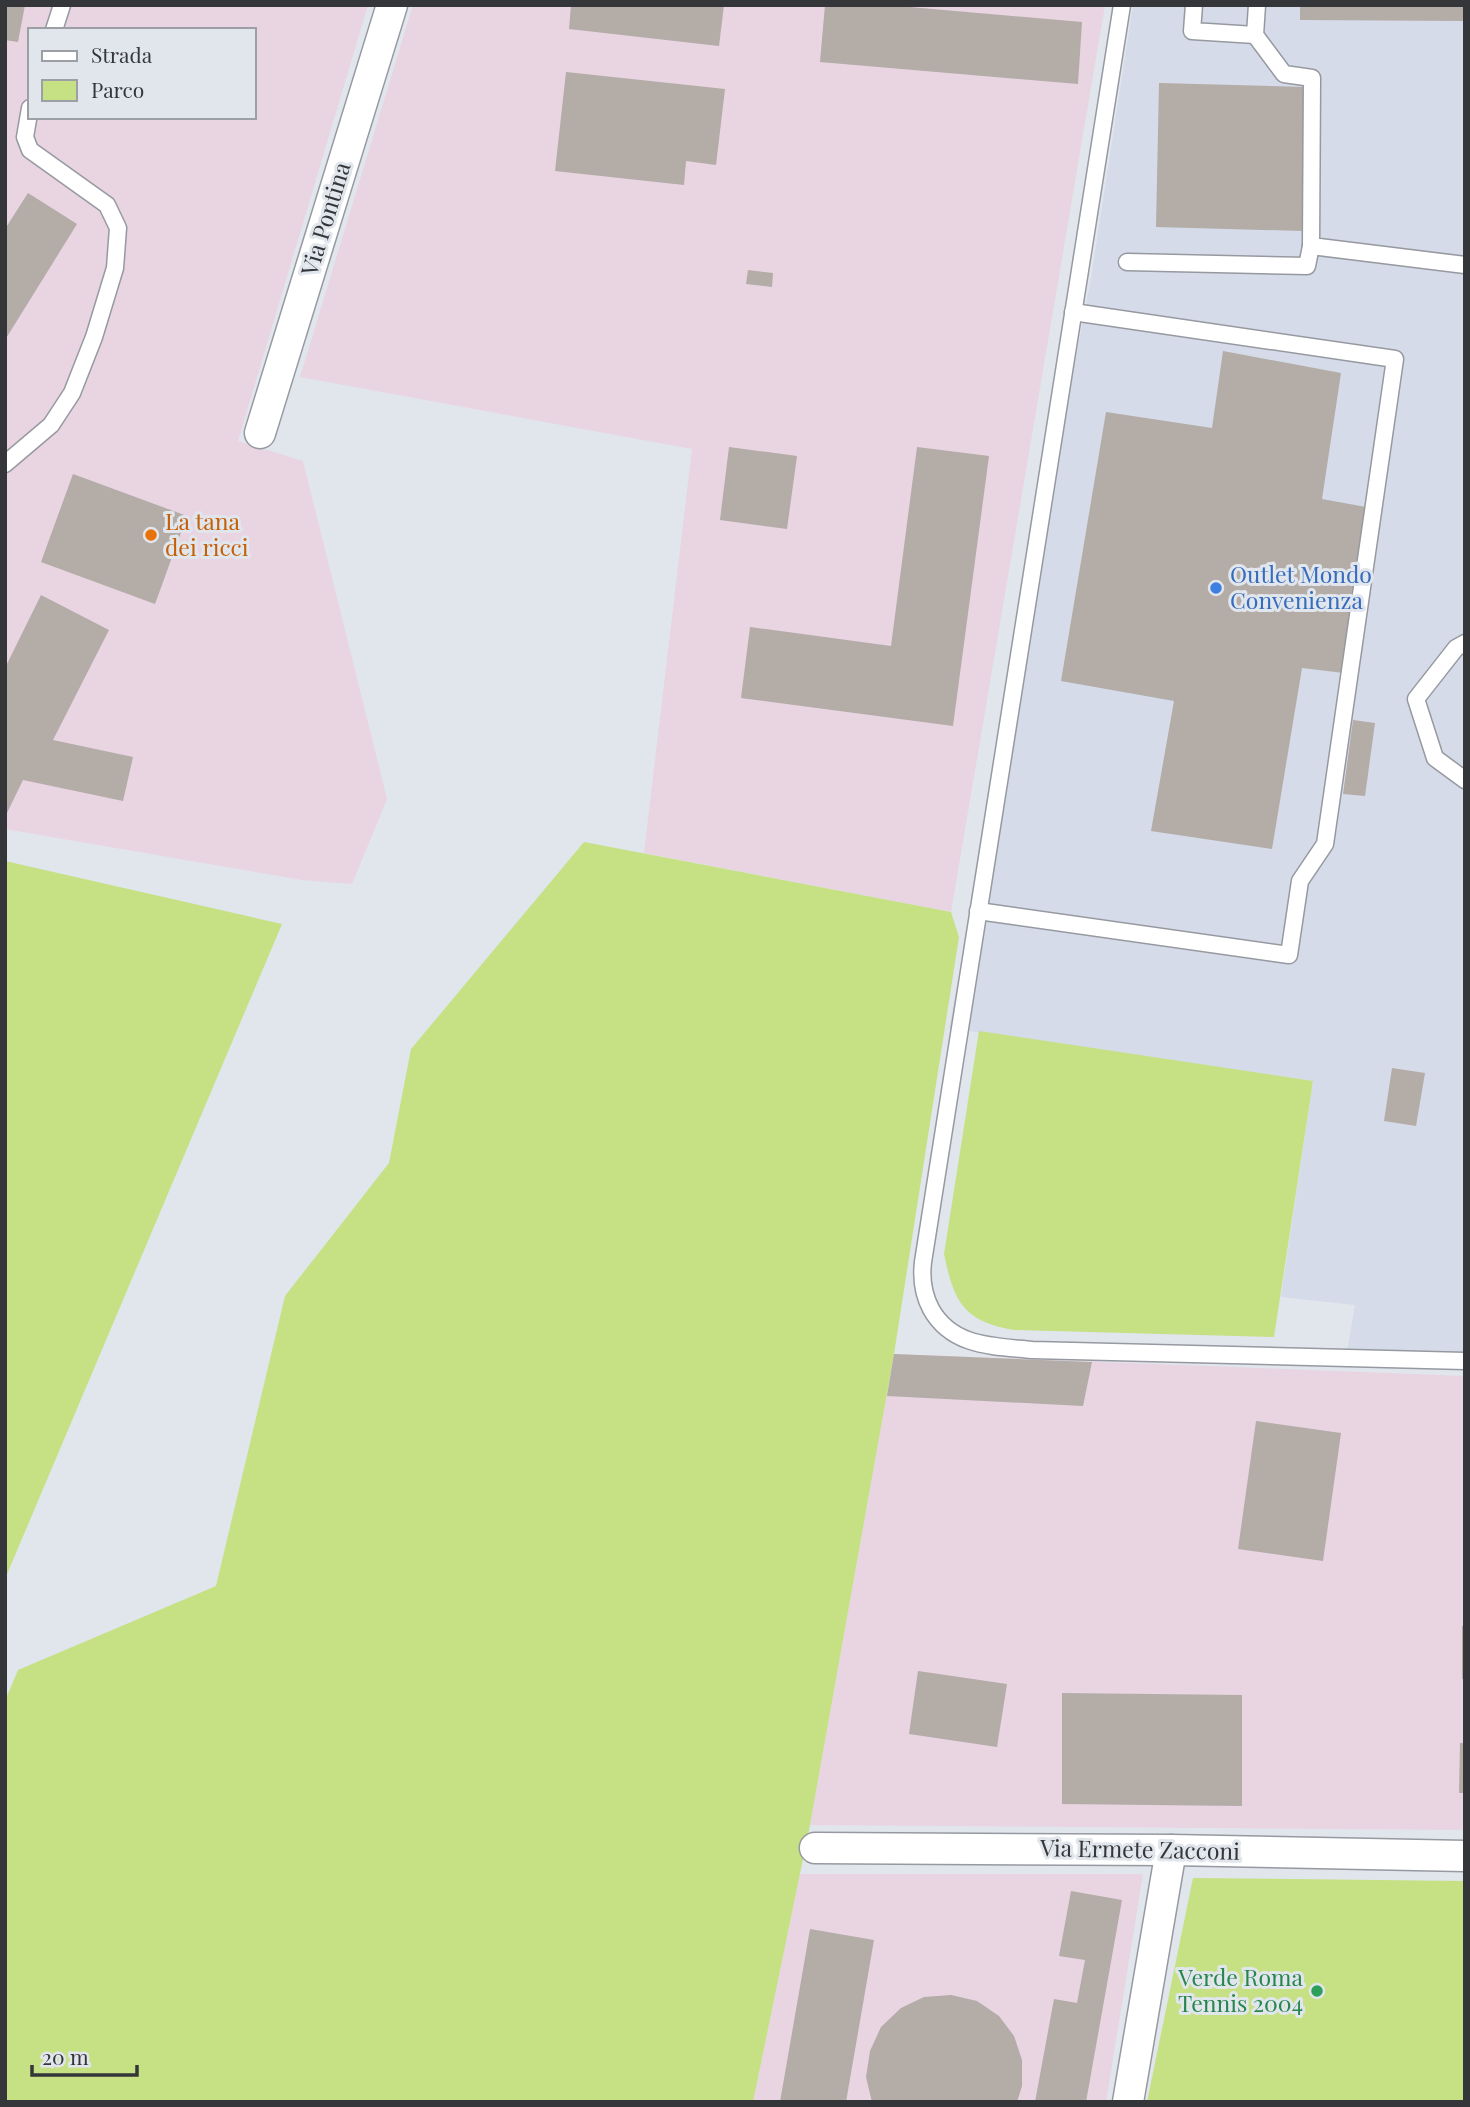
<svg xmlns="http://www.w3.org/2000/svg" width="1470" height="2107" font-family="'Playfair Display',serif">
<style>
.built{fill:#d5dbe9}
.industrial{fill:#e9d4e2;fill-rule:evenodd}
.green{fill:#c5e183}
.building{fill:#b3aca7}
.lines{fill:none;stroke-linecap:round;stroke-linejoin:round}
.service-casing{stroke:#9699a0;stroke-width:19}
.minor-casing{stroke:#9699a0;stroke-width:33}
.service{stroke:#fff;stroke-width:16}
.minor{stroke:#fff;stroke-width:30}
.food-dot{fill:#e8710a;stroke:#e1e5ec;stroke-width:2.5}
.shop-dot{fill:#3f7fe0;stroke:#e1e5ec;stroke-width:2.5}
.leisure-dot{fill:#2e9e5b;stroke:#e1e5ec;stroke-width:2.5}
.labels{text-anchor:middle;stroke-width:6;stroke-linejoin:round;paint-order:stroke}
.street-label{font-size:23px;fill:#353639;stroke:#e1e5ec}
.food-label{font-size:23px;fill:#c56008;stroke:#e1e5ec;text-anchor:start}
.shop-label{font-size:23px;fill:#366cbe;stroke:#e1e5ec;text-anchor:start}
.leisure-label{font-size:23px;fill:#27864d;stroke:#e1e5ec;text-anchor:end}
</style>
<rect width="100%" height="100%" fill="#e1e5ec"/>
<!-- built -->
<polygon class="built" points="1133,5 1465,5 1465,1354 1347,1352 1355,1305 1281,1297 1313,1081 949,1028 1091,278"/>
<!-- industrial -->
<g class="industrial">
<path d="M5,5H368L238,441L303,461L387,799L352,884L302,880L5,829ZM30,30H254V117H30Z"/>
<polygon points="413,5 1105,5 951,912 644,853 692,449 300,377"/>
<polygon points="894,1354 1465,1376 1465,1830 810,1825"/>
<polygon points="800,1874 1143,1874 1106,2102 753,2102"/>
</g>
<!-- green -->
<g class="green">
<polygon points="584,842 951,912 959,937 894,1354 810,1825 753,2102 5,2102 5,1701 18,1670 216,1586 285,1296 389,1163 411,1049"/>
<polygon points="5,861 282,924 5,1579"/>
<path d="M979,1031L1313,1081L1274,1337L1014,1330C963,1321 954,1302 944,1254Z"/>
<polygon points="1193,1878 1465,1881 1465,2102 1147,2102"/>
</g>
<!-- building -->
<g class="building">
<polygon points="5,5 25,5 18,42 5,40"/>
<polygon points="571,5 724,5 719,46 569,29"/>
<polygon points="825,5 887,5 1082,22 1078,84 820,62"/>
<polygon points="1300,5 1465,5 1465,21 1300,20"/>
<polygon points="566,72 725,89 716,165 686,161 684,185 555,171"/>
<polygon points="1159,83 1306,87 1302,231 1156,227"/>
<polygon points="28,193 77,224 5,340 5,229"/>
<polygon points="748,270 773,273 772,287 746,284"/>
<polygon points="1223,351 1341,373 1322,499 1366,507 1344,673 1302,668 1272,849 1151,831 1174,701 1061,681 1106,412 1212,428"/>
<polygon points="729,447 797,456 787,529 720,520"/>
<polygon points="917,447 989,456 953,726 741,698 750,627 891,646"/>
<polygon points="73,474 187,516 155,604 41,562"/>
<polygon points="41,595 109,630 53,740 133,757 123,801 23,780 5,817 5,668"/>
<polygon points="1353,720 1375,723 1365,796 1343,794"/>
<polygon points="1392,1068 1425,1073 1416,1126 1384,1121"/>
<polygon points="894,1354 1092,1362 1083,1406 887,1396"/>
<polygon points="1256,1421 1341,1433 1323,1561 1238,1549"/>
<rect x="1462" y="1626" width="3" height="53"/>
<polygon points="918,1671 1007,1684 997,1747 909,1734"/>
<polygon points="1062,1693 1242,1695 1242,1806 1062,1804"/>
<polygon points="1460,1743 1465,1743 1465,1793 1459,1793"/>
<polygon points="1071,1891 1122,1900 1086,2102 1035,2102 1054,1999 1077,2003 1085,1960 1059,1956"/>
<polygon points="810,1929 874,1940 846,2102 780,2102"/>
<polygon points="951,1995 977,2001 999,2016 1014,2036 1022,2060 1022,2086 1017,2102 872,2102 866,2077 870,2051 881,2027 901,2008 924,1997"/>
</g>
<g class="lines">
<defs>
<g id="service">
<path d="M1122,5L923,1262C921,1279 923,1294 931,1309C952,1347 993,1346 1032,1350L1465,1361"/>
<polyline points="1194,5 1192,31 1255,35"/>
<polyline points="1257,5 1255,35 1284,74 1312,78 1311,246 1465,265"/>
<polyline points="54,30 62,5"/>
<polyline points="1127,262 1307,266 1311,246"/>
<polyline points="5,464 51,425 72,393 94,337 115,268 118,228 107,205 30,150 25,137 30,108"/>
<polyline points="1465,643 1456,648 1416,699 1435,758 1465,780"/>
<polyline points="978,911 1289,955 1300,881 1325,844 1395,359 1073,312"/>
</g>
<g id="minor">
<polyline points="260,433 392,5"/>
<polyline points="815,1848 1171,1850 1465,1856"/>
<polyline points="1128,2102 1171,1850"/>
</g>
</defs>
<!-- service casing -->
<use href="#service" class="service-casing"/>
<!-- minor casing -->
<use href="#minor" class="minor-casing"/>
<!-- service -->
<use href="#service" class="service"/>
<!-- minor -->
<use href="#minor" class="minor"/>
</g>
<!-- markers -->
<circle class="food-dot" cx="151" cy="535" r="7"/>
<circle class="shop-dot" cx="1216" cy="588" r="7"/>
<circle class="leisure-dot" cx="1317" cy="1991" r="7"/>
<g class="labels">
<!-- street labels -->
<g class="street-label">
<text transform="translate(326 219) rotate(-73)" y="8">Via Pontina</text>
<text transform="translate(1140 1850) rotate(1)" y="8">Via Ermete Zacconi</text>
</g>
<!-- food labels -->
<g class="food-label">
<text x="165" y="530">La tana<tspan x="165" dy="26">dei ricci</tspan></text>
</g>
<!-- shop labels -->
<g class="shop-label">
<text x="1230" y="583">Outlet Mondo<tspan x="1230" dy="26">Convenienza</tspan></text>
</g>
<!-- leisure labels -->
<g class="leisure-label">
<text x="1303" y="1986">Verde Roma<tspan x="1303" dy="26">Tennis 2004</tspan></text>
</g>
</g>
<!-- border -->
<rect width="1470" height="2107" fill="none" stroke="#353639" stroke-width="14"/>
<!-- legend -->
<rect x="28" y="28" width="228" height="91" fill="#e1e5ec" stroke="#9c9fa4" stroke-width="2"/>
<rect x="42" y="51" width="35" height="10" fill="#ffffff" stroke="#9c9fa4" stroke-width="2"/>
<text x="91" y="63" font-size="21" fill="#353639">Strada</text>
<rect x="42" y="80" width="35" height="21" fill="#c5e183" stroke="#9c9fa4" stroke-width="2"/>
<text x="91" y="98" font-size="21" fill="#353639">Parco</text>
<!-- scale -->
<path d="M32 2065v10h105v-10" fill="none" stroke="#353639" stroke-width="3.5"/>
<text x="42" y="2065" font-size="21" fill="#353639" stroke="#e1e5ec" stroke-width="5" paint-order="stroke">20 m</text>
</svg>
